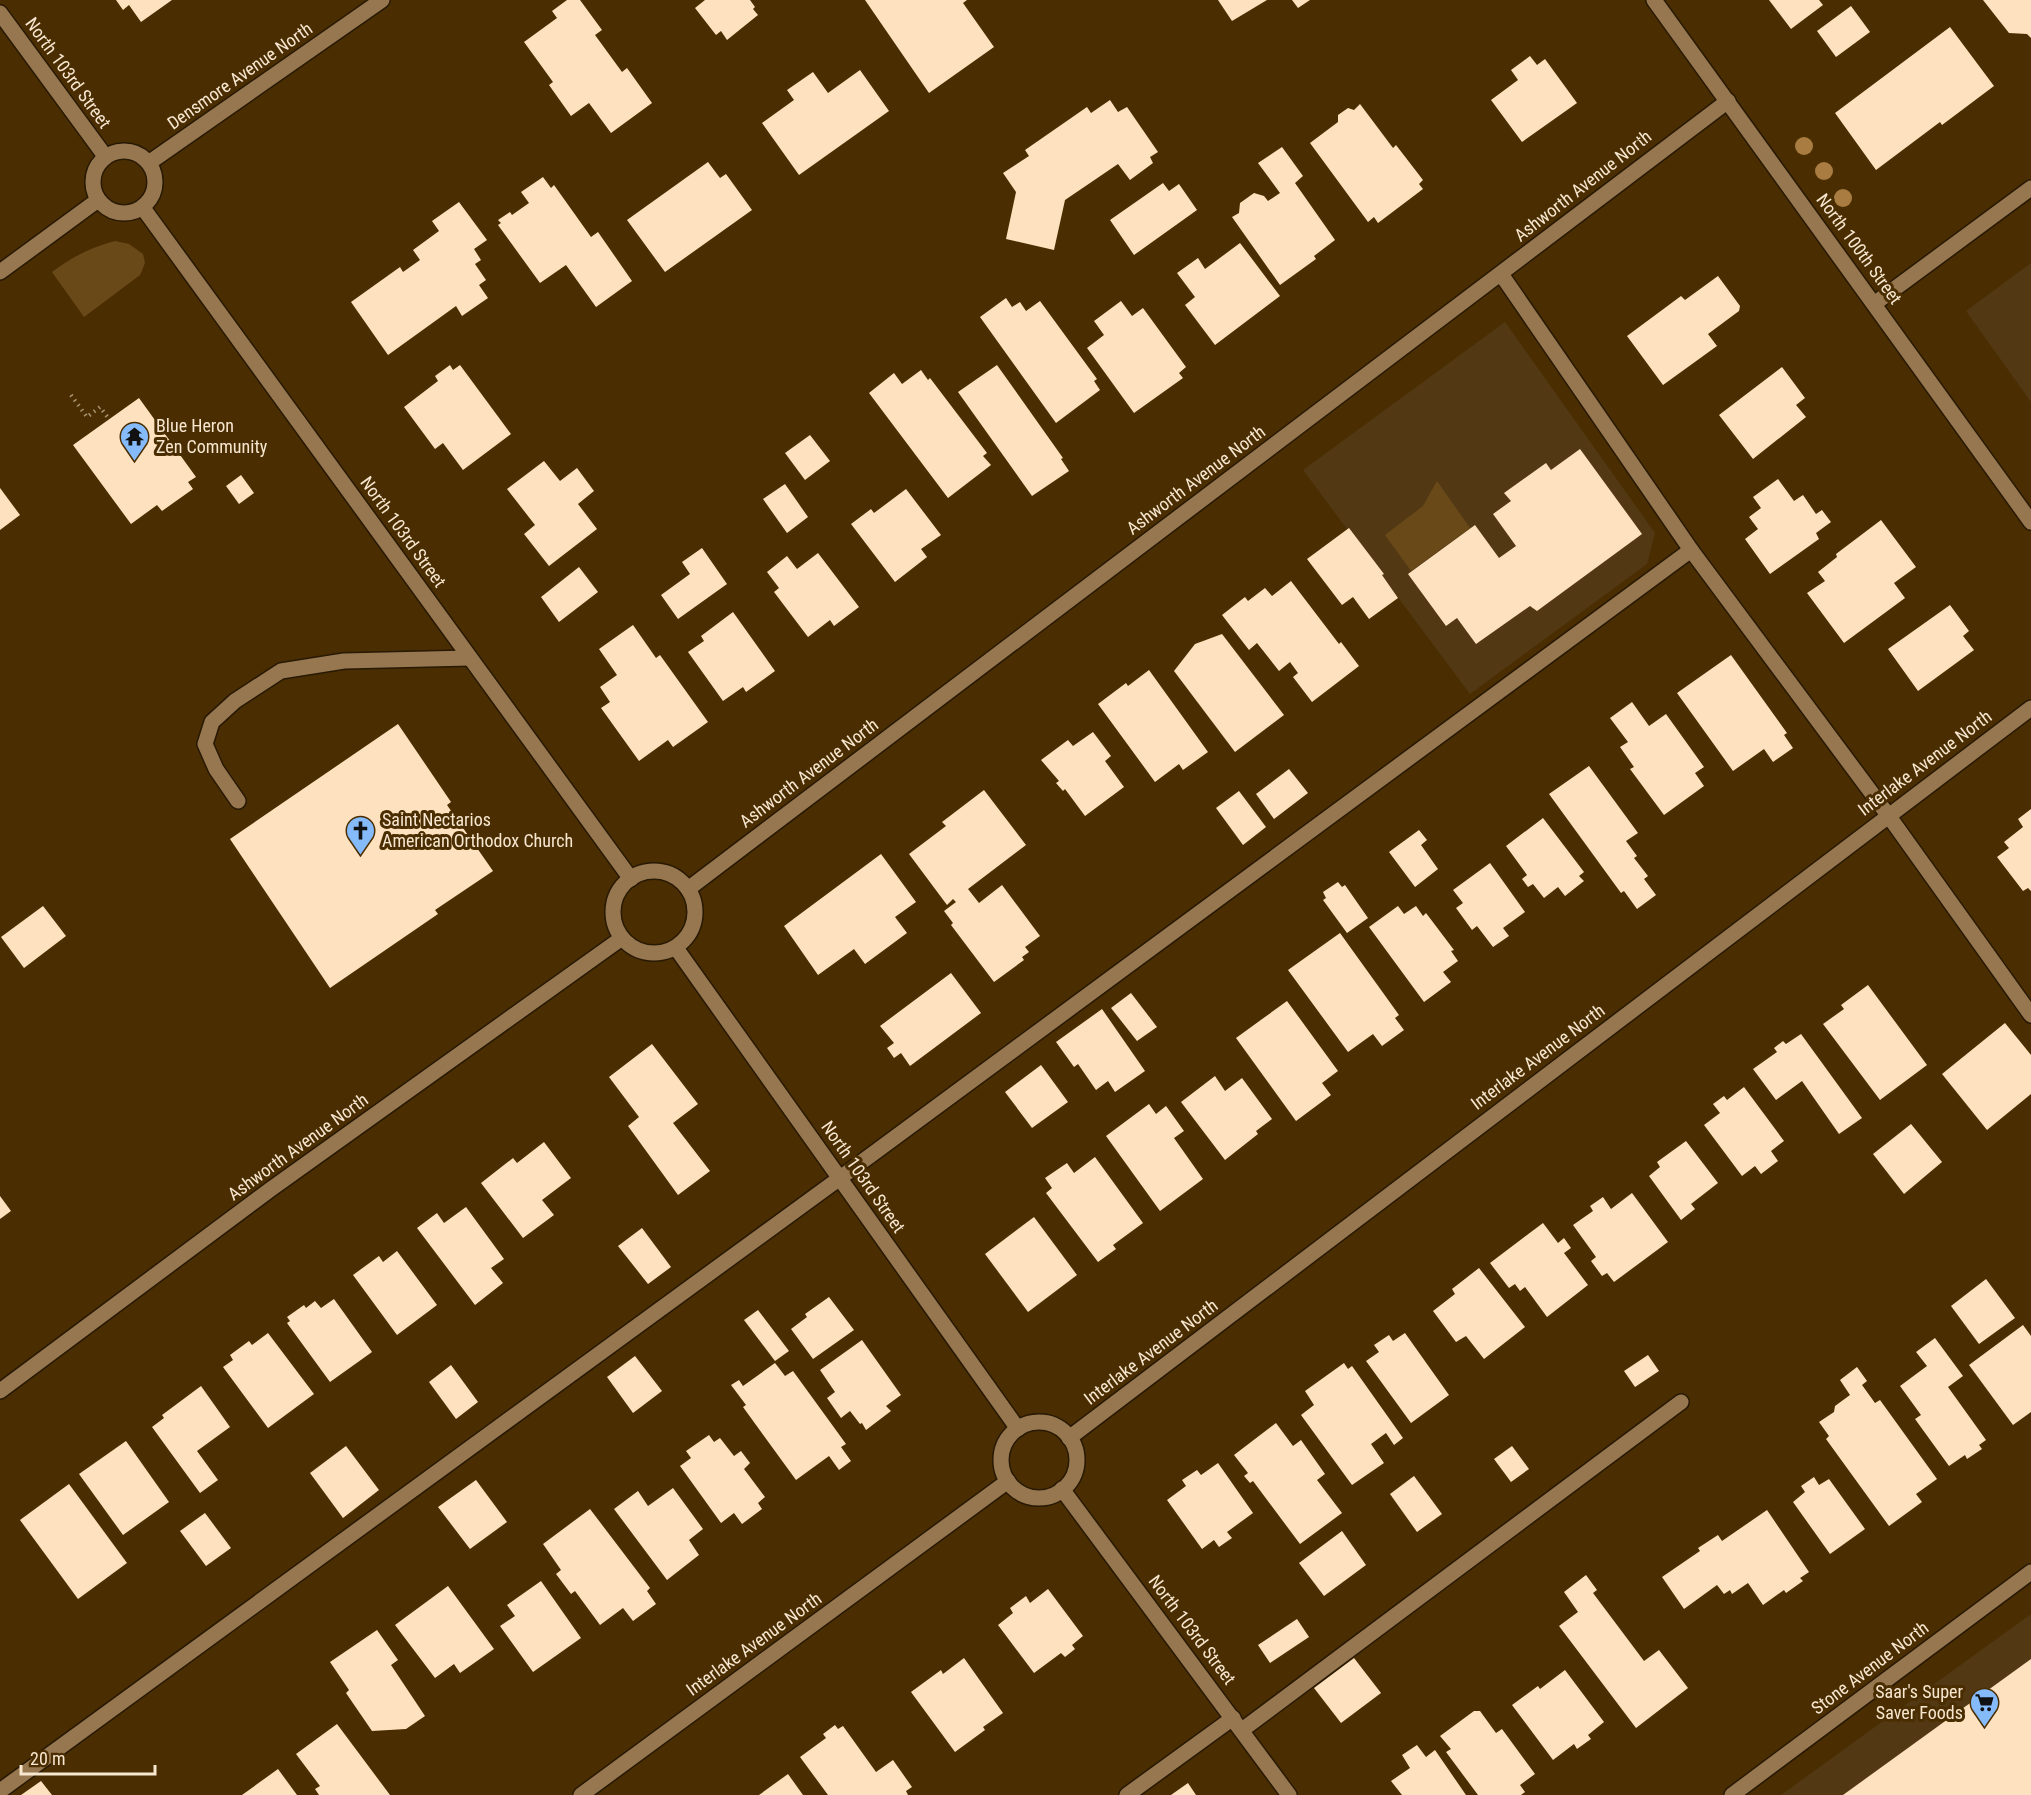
<svg xmlns="http://www.w3.org/2000/svg" width="2031" height="1795" font-family="'Roboto Condensed',sans-serif">
<style>
.built{fill:#523914}
.green{fill:#6a4919}
.building{fill:#fee2bf}
.lines{fill:none;stroke-linecap:round;stroke-linejoin:round}
.lane-casing{stroke:#281904;stroke-width:18}
.street-casing{stroke:#281904;stroke-width:18}
.path{stroke:#a89271;stroke-width:4;stroke-dasharray:1.5 4.5;stroke-linecap:butt}
.lane{stroke:#97774f;stroke-width:15}
.street{stroke:#97774f;stroke-width:15}
.tree{fill:#a97d41}
.labels{text-anchor:middle;stroke-width:6;stroke-linejoin:round;paint-order:stroke}
.street-label{font-size:18px;fill:#f7e6d0;stroke:#4a2e01}
.poi-label{font-size:18px;fill:#f7e6d0;stroke:#4a2e01;text-anchor:start}
</style>
<rect width="100%" height="100%" fill="#4a2e01"/>
<!-- built -->
<g class="built">
<polygon points="2031,263 2031,402 1966,311"/>
<polygon points="1505,322 1655,533 1647,564 1470,694 1303,470"/>
<polygon points="2031,1614 2031,1795 1781,1795"/>
</g>
<!-- green -->
<g class="green">
<path d="M115,241L129,244L143,254L145,263L140,275L84,317L52,272C72,257 91,247 115,241Z"/>
<polygon points="1437,481 1470,528 1411,571 1385,535 1423,506"/>
</g>
<!-- building -->
<g class="building">
<polygon points="116,0 172,0 141,22 129,5 123,10"/>
<polygon points="567,0 580,0 602,30 595,35 622,72 627,68 652,103 611,133 589,103 571,116 549,85 553,82 524,42 557,18 552,11"/>
<polygon points="705,0 750,0 755,7 753,9 758,15 727,40 721,31 716,35 695,8"/>
<polygon points="865,0 967,0 963,3 994,47 929,93"/>
<polygon points="1218,0 1267,0 1232,21"/>
<polygon points="1292,0 1310,0 1298,8"/>
<polygon points="1769,0 1819,0 1823,5 1791,29"/>
<polygon points="1983,0 2031,0 2031,38 2027,34 2009,33"/>
<polygon points="1851,6 1870,32 1836,57 1817,31"/>
<polygon points="1950,27 1994,86 1942,125 1940,122 1876,170 1835,113"/>
<polygon points="1530,56 1537,65 1545,59 1577,103 1522,142 1491,100 1518,80 1511,70"/>
<polygon points="860,70 889,111 799,175 762,123 794,100 787,90 813,72 828,93"/>
<polygon points="1110,100 1118,112 1127,107 1158,152 1150,157 1153,163 1130,180 1118,164 1065,200 1054,250 1006,239 1016,192 1003,173 1029,156 1025,150 1087,107 1091,113"/>
<polygon points="1360,104 1393,148 1396,145 1423,180 1419,184 1423,189 1378,223 1374,217 1368,222 1310,143 1338,122 1338,115 1348,108 1354,110"/>
<polygon points="1282,147 1303,176 1295,183 1335,240 1314,256 1316,259 1280,285 1232,217 1239,213 1240,203 1254,193 1264,196 1268,201 1280,193 1258,163"/>
<polygon points="708,162 720,178 726,174 752,210 665,272 627,220"/>
<polygon points="543,177 551,188 554,185 591,237 598,232 632,281 596,307 566,265 540,283 498,225 501,223 498,220 510,212 512,215 529,203 521,192"/>
<polygon points="1163,183 1169,191 1179,184 1197,210 1134,255 1110,220"/>
<polygon points="459,202 487,240 474,249 481,260 475,264 486,280 479,285 488,298 462,316 456,306 388,355 351,302 400,267 403,272 420,260 413,250 439,231 432,221"/>
<polygon points="1240,243 1280,296 1215,345 1185,305 1195,297 1177,273 1198,258 1205,269"/>
<polygon points="1718,276 1740,306 1739,311 1708,334 1717,346 1663,385 1627,336 1681,296 1685,300"/>
<polygon points="1006,298 1012,307 1020,302 1026,311 1040,301 1097,379 1094,381 1100,390 1056,423 980,317"/>
<polygon points="1121,301 1132,316 1143,308 1186,367 1179,373 1183,378 1134,413 1087,348 1104,335 1094,321"/>
<polygon points="450,365 453,370 460,365 511,434 463,470 443,443 435,449 404,407 438,381 435,376"/>
<polygon points="997,365 1063,458 1061,459 1069,471 1032,496 958,392"/>
<polygon points="1782,367 1805,398 1796,405 1806,417 1753,459 1719,415"/>
<polygon points="921,370 928,380 930,378 987,453 983,456 991,465 948,498 869,393 894,373 902,384"/>
<polygon points="139,398 196,477 188,482 193,489 162,511 157,505 131,524 73,445"/>
<polygon points="810,435 830,461 805,480 785,453"/>
<polygon points="1580,449 1642,534 1537,611 1530,606 1476,644 1457,618 1446,626 1408,574 1475,525 1499,558 1516,546 1493,514 1511,501 1504,493 1546,463 1551,470"/>
<polygon points="544,461 560,481 577,468 594,491 578,504 597,529 549,566 524,534 535,525 507,489"/>
<polygon points="241,475 254,493 239,504 226,486"/>
<polygon points="1778,479 1794,501 1803,495 1816,514 1822,510 1831,522 1816,533 1819,539 1770,574 1745,539 1758,529 1749,517 1761,508 1753,497"/>
<polygon points="785,484 808,517 787,533 763,499"/>
<polygon points="0,488 20,515 0,530"/>
<polygon points="906,489 941,535 921,549 927,557 895,582 851,524 871,509 874,513"/>
<polygon points="1881,520 1916,567 1894,583 1905,598 1844,643 1807,593 1825,581 1818,572 1837,557 1836,554"/>
<polygon points="1349,528 1384,574 1382,575 1398,598 1369,619 1353,597 1342,605 1307,559"/>
<polygon points="702,548 727,584 678,619 661,595 690,574 682,562"/>
<polygon points="818,553 859,607 834,626 830,620 808,637 774,592 779,588 767,572 787,556 797,569"/>
<polygon points="579,567 598,592 559,622 541,597"/>
<polygon points="1291,581 1339,644 1341,642 1359,666 1312,702 1293,677 1298,673 1290,662 1279,671 1257,643 1249,650 1222,615 1245,597 1248,601 1265,588 1272,596"/>
<polygon points="1950,605 1969,631 1963,636 1974,650 1918,691 1888,649"/>
<polygon points="733,612 775,671 746,692 743,687 723,701 688,652 704,641 701,636"/>
<polygon points="633,625 656,658 660,655 708,722 673,747 668,740 639,761 601,708 610,702 600,687 617,675 599,649"/>
<polygon points="1222,634 1284,715 1235,752 1174,671 1195,644"/>
<polygon points="1731,655 1787,733 1784,735 1793,748 1773,762 1764,749 1733,771 1677,693"/>
<polygon points="1149,670 1208,752 1183,770 1179,764 1155,782 1098,704 1126,683 1128,686"/>
<polygon points="1632,702 1649,726 1666,714 1704,767 1695,773 1704,786 1664,815 1630,769 1634,767 1620,747 1628,742 1610,718"/>
<polygon points="398,724 451,802 447,805 493,871 435,910 438,914 330,988 230,839"/>
<polygon points="1093,732 1111,756 1105,761 1124,787 1085,816 1065,789 1063,791 1056,783 1059,781 1041,760 1068,740 1073,746"/>
<polygon points="1589,766 1638,833 1626,841 1637,856 1634,858 1648,876 1644,879 1656,895 1637,909 1624,891 1621,893 1549,794"/>
<polygon points="1289,769 1308,793 1274,819 1256,794"/>
<polygon points="984,790 1026,845 968,889 979,903 1002,885 1040,936 1025,947 1029,952 1022,957 1024,960 994,982 951,925 953,923 944,911 956,902 953,899 947,905 909,854 946,826 942,822"/>
<polygon points="1239,791 1266,827 1243,845 1216,808"/>
<polygon points="2031,809 2031,891 2028,888 2023,891 1997,857 2009,848 2004,842 2023,827 2018,819"/>
<polygon points="1543,818 1584,872 1579,876 1584,881 1565,896 1558,887 1544,898 1533,884 1528,887 1522,879 1527,875 1506,846"/>
<polygon points="1419,830 1427,840 1421,845 1438,869 1415,887 1389,852"/>
<polygon points="881,854 916,902 895,917 907,933 865,964 854,949 818,975 784,926"/>
<polygon points="1490,863 1525,912 1503,928 1509,936 1493,947 1477,926 1472,930 1456,908 1463,903 1453,890"/>
<polygon points="1338,882 1342,887 1345,885 1368,918 1347,933 1323,900 1326,898 1323,892"/>
<polygon points="43,906 66,936 24,968 1,937"/>
<polygon points="1398,906 1404,914 1416,906 1423,916 1426,913 1454,950 1451,951 1458,961 1443,972 1451,982 1424,1002 1369,927"/>
<polygon points="1340,933 1399,1015 1395,1018 1404,1030 1382,1046 1373,1034 1348,1052 1288,970"/>
<polygon points="951,973 981,1013 910,1066 901,1053 894,1058 887,1048 894,1043 880,1026"/>
<polygon points="1868,985 1927,1065 1880,1100 1823,1024 1844,1009 1841,1005"/>
<polygon points="1131,993 1157,1027 1137,1041 1111,1008"/>
<polygon points="1287,1001 1338,1071 1322,1083 1331,1095 1296,1121 1236,1038"/>
<polygon points="1102,1009 1145,1071 1115,1092 1108,1081 1096,1090 1078,1064 1074,1067 1056,1042"/>
<polygon points="2005,1023 2031,1055 2031,1094 1987,1130 1942,1074"/>
<polygon points="1801,1034 1862,1118 1839,1134 1802,1081 1776,1100 1753,1069 1777,1052 1774,1048 1783,1041 1786,1044"/>
<polygon points="652,1044 698,1104 673,1123 710,1171 678,1195 628,1126 639,1117 609,1077"/>
<polygon points="1041,1065 1068,1102 1032,1128 1005,1092"/>
<polygon points="1215,1076 1225,1091 1242,1078 1272,1119 1256,1131 1258,1134 1225,1160 1181,1102"/>
<polygon points="1744,1087 1784,1141 1771,1151 1778,1161 1761,1174 1755,1166 1742,1176 1704,1125 1720,1113 1713,1104 1724,1096 1727,1100"/>
<polygon points="1149,1104 1156,1114 1166,1106 1184,1131 1174,1138 1203,1179 1160,1211 1106,1136"/>
<polygon points="1911,1124 1942,1162 1904,1194 1873,1154"/>
<polygon points="1686,1141 1718,1183 1691,1204 1695,1209 1681,1220 1649,1176 1660,1167 1657,1162"/>
<polygon points="544,1142 571,1178 542,1200 554,1215 523,1238 481,1183 513,1158 517,1163"/>
<polygon points="1095,1157 1143,1223 1113,1245 1116,1249 1098,1262 1046,1193 1052,1188 1045,1178 1067,1163 1074,1173"/>
<polygon points="1632,1193 1668,1242 1614,1282 1607,1273 1602,1276 1591,1261 1596,1257 1573,1225 1593,1211 1590,1206 1603,1197 1611,1209"/>
<polygon points="0,1196 11,1211 0,1219"/>
<polygon points="466,1207 504,1259 491,1268 503,1283 475,1305 417,1228 437,1213 444,1223"/>
<polygon points="1034,1217 1077,1275 1028,1312 985,1254"/>
<polygon points="1543,1223 1558,1243 1564,1238 1571,1248 1564,1253 1588,1285 1547,1317 1525,1287 1520,1291 1515,1284 1509,1288 1490,1263"/>
<polygon points="642,1228 671,1267 648,1284 618,1246"/>
<polygon points="397,1251 437,1305 397,1335 353,1275 379,1256 383,1262"/>
<polygon points="1479,1268 1525,1327 1484,1359 1466,1336 1456,1342 1433,1311 1455,1294 1452,1289"/>
<polygon points="1986,1279 2015,1318 1979,1344 1951,1306"/>
<polygon points="829,1297 854,1330 813,1359 791,1329 807,1317 805,1314"/>
<polygon points="334,1299 372,1352 330,1382 287,1323 290,1321 287,1317 304,1305 306,1308 315,1301 321,1308"/>
<polygon points="758,1310 789,1351 775,1361 744,1320"/>
<polygon points="2023,1325 2031,1336 2031,1412 2013,1425 1969,1365"/>
<polygon points="268,1333 314,1394 268,1428 223,1367 233,1360 230,1355 249,1341 252,1345"/>
<polygon points="1405,1333 1449,1395 1411,1423 1366,1361 1379,1352 1374,1345 1389,1335 1393,1341"/>
<polygon points="1935,1338 1963,1376 1948,1387 1986,1440 1979,1445 1982,1449 1967,1459 1965,1455 1949,1466 1915,1419 1921,1415 1900,1386 1927,1366 1916,1352"/>
<polygon points="862,1340 901,1395 886,1406 891,1411 866,1430 862,1423 860,1424 850,1411 841,1418 827,1398 835,1392 820,1370"/>
<polygon points="1648,1355 1659,1371 1635,1387 1624,1371"/>
<polygon points="635,1356 662,1391 633,1413 607,1377"/>
<polygon points="775,1363 785,1376 793,1371 846,1444 841,1447 851,1461 839,1470 829,1456 796,1480 743,1407 746,1405 731,1385 739,1380 743,1386"/>
<polygon points="1344,1363 1348,1369 1352,1366 1403,1438 1394,1445 1386,1433 1371,1444 1384,1463 1352,1485 1301,1415 1314,1405 1305,1391"/>
<polygon points="451,1365 478,1402 456,1419 429,1382"/>
<polygon points="1857,1367 1867,1381 1862,1385 1875,1403 1880,1400 1937,1479 1916,1494 1922,1502 1889,1526 1826,1439 1829,1436 1819,1422 1834,1412 1835,1406 1850,1395 1840,1380"/>
<polygon points="201,1386 230,1427 197,1451 218,1480 200,1493 152,1427 164,1418 162,1415"/>
<polygon points="1276,1423 1293,1446 1301,1440 1325,1474 1317,1480 1342,1513 1300,1544 1253,1481 1250,1483 1244,1476 1248,1473 1234,1455"/>
<polygon points="709,1435 714,1442 720,1438 734,1456 741,1451 750,1463 744,1469 765,1497 758,1503 762,1509 742,1524 734,1513 721,1523 680,1466 691,1458 686,1451"/>
<polygon points="126,1441 169,1502 123,1535 79,1474"/>
<polygon points="346,1446 379,1490 343,1518 310,1473"/>
<polygon points="1512,1446 1529,1469 1511,1482 1494,1459"/>
<polygon points="1218,1463 1253,1513 1227,1532 1232,1538 1219,1547 1214,1540 1202,1549 1167,1500 1186,1486 1182,1480 1197,1470 1201,1475"/>
<polygon points="1414,1476 1442,1514 1417,1532 1390,1494"/>
<polygon points="1814,1477 1819,1485 1829,1479 1865,1529 1830,1554 1793,1502 1805,1492 1801,1486"/>
<polygon points="476,1480 507,1522 470,1549 438,1507"/>
<polygon points="69,1484 127,1563 78,1599 20,1520"/>
<polygon points="673,1488 703,1529 689,1540 699,1555 667,1580 614,1509 638,1491 648,1506"/>
<polygon points="590,1509 650,1588 647,1591 656,1604 633,1621 623,1608 600,1625 575,1591 571,1594 556,1574 561,1570 543,1544"/>
<polygon points="1767,1510 1809,1572 1800,1578 1803,1581 1786,1593 1784,1590 1763,1605 1748,1583 1732,1594 1730,1590 1724,1594 1717,1585 1684,1609 1662,1577 1700,1551 1698,1548 1718,1535 1722,1541"/>
<polygon points="205,1513 231,1548 206,1566 180,1531"/>
<polygon points="1342,1531 1366,1565 1324,1596 1299,1563"/>
<polygon points="1586,1575 1597,1590 1593,1593 1644,1661 1659,1650 1688,1688 1636,1728 1559,1626 1578,1612 1564,1592"/>
<polygon points="541,1581 581,1638 533,1672 500,1626 515,1616 507,1605"/>
<polygon points="448,1586 494,1649 460,1673 454,1664 435,1678 395,1625"/>
<polygon points="1048,1589 1083,1636 1072,1645 1075,1649 1065,1657 1061,1653 1034,1673 998,1625 1013,1613 1010,1608 1026,1596 1030,1603"/>
<polygon points="1297,1619 1309,1637 1270,1663 1258,1645"/>
<polygon points="377,1630 398,1660 391,1665 425,1716 406,1729 372,1731 346,1693 349,1690 330,1662"/>
<polygon points="964,1658 1003,1713 983,1727 985,1730 955,1752 911,1692 941,1670 943,1674"/>
<polygon points="1354,1658 1381,1693 1341,1723 1314,1688"/>
<polygon points="2031,1659 2031,1795 1843,1795"/>
<polygon points="1565,1670 1604,1722 1588,1735 1591,1739 1577,1749 1574,1744 1553,1760 1512,1705 1538,1686 1540,1689"/>
<polygon points="1474,1711 1480,1711 1496,1733 1502,1729 1535,1774 1520,1785 1525,1792 1521,1795 1478,1795 1446,1752 1451,1749 1440,1736"/>
<polygon points="337,1724 390,1795 319,1795 315,1789 320,1786 296,1754"/>
<polygon points="835,1725 838,1729 843,1726 876,1772 893,1760 912,1787 906,1791 908,1795 828,1795 800,1757 826,1738 823,1734"/>
<polygon points="1417,1745 1426,1757 1435,1750 1466,1795 1402,1795 1391,1781 1410,1768 1402,1755"/>
<polygon points="278,1769 297,1795 242,1795"/>
<polygon points="788,1774 803,1795 759,1795"/>
<polygon points="41,1781 52,1795 21,1795"/>
<polygon points="1188,1783 1196,1795 1171,1795"/>
</g>
<g class="lines">
<defs>
<g id="lane">
<polyline points="1501,274 1691,550 1888,815 2031,1015"/>
<polyline points="238,801 216,769 205,744 212,722 235,701 281,671 344,661 470,658"/>
<polyline points="1242,1730 1681,1402"/>
<polyline points="0,1791 840,1178 1691,550"/>
<polyline points="1127,1795 1233,1718"/>
</g>
<g id="street">
<polyline points="1654,0 2031,522"/>
<polyline points="0,13 105,156"/>
<circle cx="124" cy="182" r="31"/>
<polyline points="150,162 382,0"/>
<polyline points="143,208 631,879"/>
<polyline points="0,272 98,200"/>
<polyline points="1874,304 2031,188"/>
<circle cx="654" cy="912" r="41"/>
<polyline points="688,889 1728,101"/>
<polyline points="676,948 1018,1429"/>
<polyline points="0,1391 271,1189 622,938"/>
<circle cx="1039" cy="1460" r="38"/>
<polyline points="1069,1438 2031,708"/>
<polyline points="1062,1489 1289,1795"/>
<polyline points="581,1795 1008,1481"/>
<polyline points="1732,1795 2031,1572"/>
</g>
</defs>
<!-- lane casing -->
<use href="#lane" class="lane-casing"/>
<!-- street casing -->
<use href="#street" class="street-casing"/>
<!-- path -->
<polyline class="path" points="71,395 87,417 100,407 109,419"/>
<!-- lane -->
<use href="#lane" class="lane"/>
<!-- street -->
<use href="#street" class="street"/>
</g>
<!-- trees -->
<g class="tree">
<circle cx="1804" cy="146" r="9"/>
<circle cx="1824" cy="171" r="9"/>
<circle cx="1843" cy="198" r="9"/>
</g>
<!-- icons -->
<defs>
<symbol id="temple-pin" viewBox="-11 -11 22 30"><path d="M0 17L-7.5 6A9.5 9.5 0 1 1 7.5 6Z" fill="#85bbfb" stroke="#4a2e01"/><path d="M0-6L5-2H3V0L6.5 2.5H4V6H1.5V3h-3V6H-4V2.5H-6.5L-3 0V-2H-5Z" fill="#111"/></symbol>
<symbol id="church-pin" viewBox="-11 -11 22 30"><path d="M0 17L-7.5 6A9.5 9.5 0 1 1 7.5 6Z" fill="#85bbfb" stroke="#4a2e01"/><path d="M-1.2-6h2.4v3.5h3.3v2.4h-3.3V6h-2.4V-.1h-3.3v-2.4h3.3Z" fill="#111"/></symbol>
<symbol id="supermarket-pin" viewBox="-11 -11 22 30"><path d="M0 17L-7.5 6A9.5 9.5 0 1 1 7.5 6Z" fill="#85bbfb" stroke="#4a2e01"/><path d="M-6-5.5h2.5l.6 2H6L4.5 2H-2.5L-4.4-4H-6ZM-1.5 3.2a1.3 1.3 0 1 0 .1 0ZM3 3.2a1.3 1.3 0 1 0 .1 0Z" fill="#111"/></symbol>
</defs>
<g fill-rule="evenodd">
<use href="#temple-pin" x="118" y="420" width="33" height="45"/>
<use href="#church-pin" x="344" y="814" width="33" height="45"/>
<use href="#supermarket-pin" x="1968" y="1686" width="33" height="45"/>
</g>
<g class="labels">
<!-- street labels -->
<g class="street-label">
<text transform="translate(68 73) rotate(54)" y="6">North 103rd Street</text>
<text transform="translate(240 76) rotate(-35)" y="6">Densmore Avenue North</text>
<text transform="translate(1583 186) rotate(-38)" y="6">Ashworth Avenue North</text>
<text transform="translate(1859 249) rotate(54)" y="6">North 100th Street</text>
<text transform="translate(1196 480) rotate(-37)" y="6">Ashworth Avenue North</text>
<text transform="translate(403 532) rotate(54)" y="6">North 103rd Street</text>
<text transform="translate(1925 763) rotate(-37)" y="6">Interlake Avenue North</text>
<text transform="translate(809 773) rotate(-37)" y="6">Ashworth Avenue North</text>
<text transform="translate(1538 1057) rotate(-37)" y="6">Interlake Avenue North</text>
<text transform="translate(298 1147) rotate(-36)" y="6">Ashworth Avenue North</text>
<text transform="translate(863 1177) rotate(55)" y="6">North 103rd Street</text>
<text transform="translate(1151 1352) rotate(-37)" y="6">Interlake Avenue North</text>
<text transform="translate(1192 1630) rotate(53)" y="6">North 103rd Street</text>
<text transform="translate(754 1644) rotate(-36)" y="6">Interlake Avenue North</text>
<text transform="translate(1870 1668) rotate(-37)" y="6">Stone Avenue North</text>
</g>
<!-- poi labels -->
<g class="poi-label">
<text x="156" y="432">Blue Heron<tspan x="156" dy="21">Zen Community</tspan></text>
<text x="382" y="826">Saint Nectarios<tspan x="382" dy="21">American Orthodox Church</tspan></text>
<text x="1963" y="1698" text-anchor="end">Saar's Super<tspan x="1963" dy="21">Saver Foods</tspan></text>
</g>
</g>
<!-- scale -->
<path d="M21 1765v9h134v-9" fill="none" stroke="#f7e6d0" stroke-width="3"/>
<text x="30" y="1765" font-size="18" fill="#f7e6d0" stroke="#4a2e01" stroke-width="4.5" paint-order="stroke">20 m</text>
</svg>
